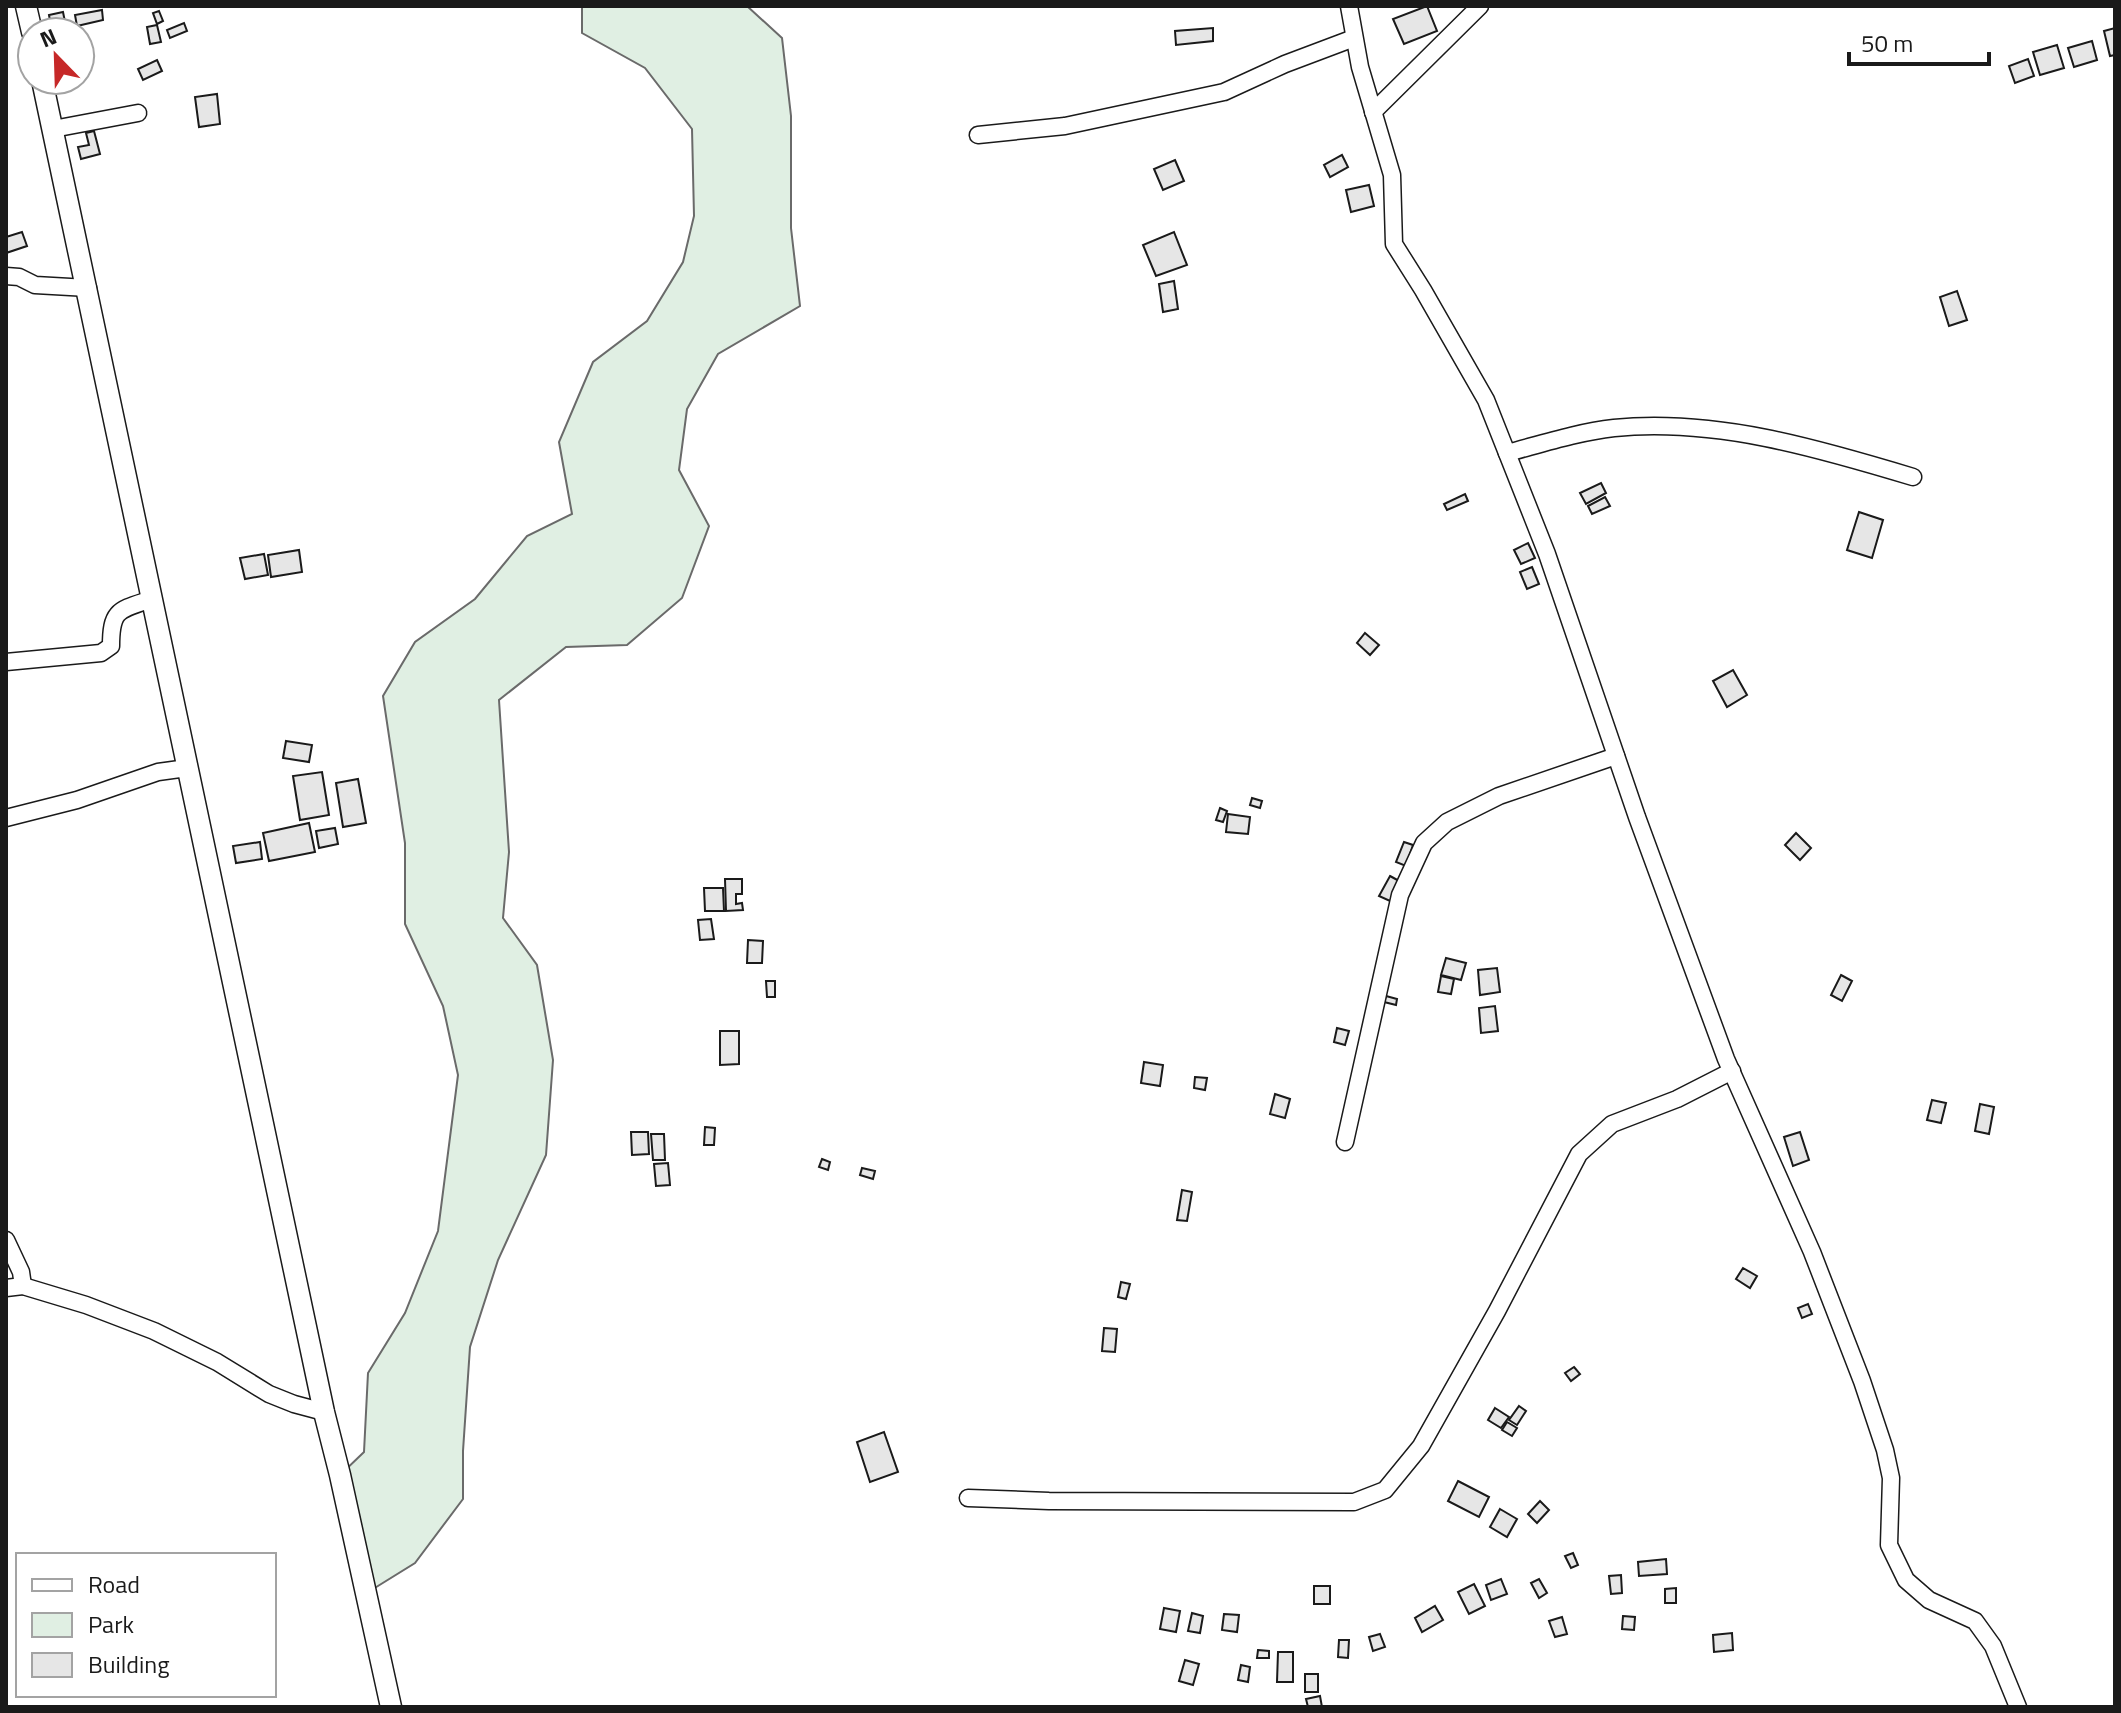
<svg xmlns="http://www.w3.org/2000/svg" width="2121" height="1713" font-family="'Titillium Web',sans-serif">
<style>
.green{fill:#e0efe3;stroke:#6a6a6a;stroke-width:2}
.building{fill:#e6e6e6;stroke:#1a1a1a;stroke-width:2}
.lines{fill:none;stroke-linecap:round;stroke-linejoin:round}
.minor-casing{stroke:#1a1a1a;stroke-width:19}
.tertiary-casing{stroke:#1a1a1a;stroke-width:23}
.minor{stroke:#fff;stroke-width:16}
.tertiary{stroke:#fff;stroke-width:20}
</style>
<rect width="100%" height="100%" fill="#fff"/>
<!-- green -->
<polygon class="green" points="582,6 747,6 782,38 791,116 791,228 800,306 718,354 687,409 679,470 709,526 682,598 627,645 566,647 499,700 509,852 503,918 537,965 553,1060 546,1155 498,1260 470,1347 463,1451 463,1499 415,1563 365,1594 340,1475 364,1452 368,1373 405,1313 438,1231 458,1075 443,1006 405,924 405,843 383,696 415,642 475,599 527,536 572,514 559,442 593,362 647,321 683,262 694,216 692,129 645,68 582,33"/>
<!-- building -->
<g class="building">
<polygon points="1427,6 1437,31 1404,44 1393,19"/>
<polygon points="102,10 103,20 77,26 75,15"/>
<polygon points="159,11 163,21 157,24 153,13"/>
<polygon points="63,12 67,32 52,32 49,15"/>
<polygon points="184,23 187,31 170,38 167,30"/>
<polygon points="157,25 161,42 150,44 147,27"/>
<polygon points="1213,28 1213,41 1176,45 1175,31"/>
<polygon points="2115,28 2115,55 2110,56 2104,31"/>
<polygon points="82,36 87,64 80,66 80,37"/>
<polygon points="2092,41 2097,60 2074,67 2068,48"/>
<polygon points="2057,45 2064,68 2040,75 2033,52"/>
<polygon points="2028,59 2034,76 2015,83 2009,66"/>
<polygon points="157,60 162,71 143,80 138,69"/>
<polygon points="217,94 220,124 199,127 195,97"/>
<polygon points="94,131 100,154 81,159 78,147 89,145 86,133"/>
<polygon points="1342,155 1348,167 1330,177 1324,165"/>
<polygon points="1175,160 1184,181 1163,190 1154,169"/>
<polygon points="1369,185 1374,206 1351,212 1346,190"/>
<polygon points="22,232 27,246 6,253 6,237"/>
<polygon points="1174,232 1187,265 1156,276 1143,245"/>
<polygon points="1174,281 1178,309 1163,312 1159,284"/>
<polygon points="1957,291 1967,320 1949,326 1940,297"/>
<polygon points="1601,483 1606,493 1586,504 1580,493"/>
<polygon points="1465,494 1468,501 1447,510 1444,504"/>
<polygon points="1605,497 1610,506 1592,514 1588,506"/>
<polygon points="1859,512 1883,520 1872,558 1847,550"/>
<polygon points="1528,543 1535,558 1521,564 1514,550"/>
<polygon points="299,550 302,572 271,577 268,555"/>
<polygon points="264,554 268,575 245,579 240,558"/>
<polygon points="1532,567 1539,584 1527,589 1520,572"/>
<polygon points="1365,633 1379,645 1370,655 1357,643"/>
<polygon points="1733,670 1747,695 1727,707 1713,681"/>
<polygon points="286,741 312,745 309,762 283,758"/>
<polygon points="322,772 329,815 300,820 293,776"/>
<polygon points="358,779 366,823 343,827 336,783"/>
<polygon points="1252,798 1262,801 1260,808 1250,805"/>
<polygon points="1220,808 1227,811 1223,822 1216,820"/>
<polygon points="1228,814 1250,817 1248,834 1226,832"/>
<polygon points="309,823 315,852 269,861 263,833"/>
<polygon points="335,828 338,844 319,848 316,831"/>
<polygon points="1796,833 1811,848 1800,860 1785,845"/>
<polygon points="260,842 262,859 236,863 233,846"/>
<polygon points="1404,842 1413,845 1406,866 1396,862"/>
<polygon points="1390,876 1401,882 1390,901 1379,896"/>
<polygon points="725,879 742,879 742,894 736,894 736,904 742,903 743,910 726,911"/>
<polygon points="704,888 723,888 724,911 705,911"/>
<polygon points="711,919 714,939 700,940 698,920"/>
<polygon points="748,940 763,941 762,963 747,963"/>
<polygon points="1446,958 1466,963 1461,980 1441,975"/>
<polygon points="1497,968 1500,992 1480,995 1478,970"/>
<polygon points="1841,975 1852,981 1842,1001 1831,995"/>
<polygon points="1441,976 1454,979 1451,994 1438,992"/>
<polygon points="766,981 775,981 775,997 767,997"/>
<polygon points="1386,996 1397,999 1396,1005 1384,1002"/>
<polygon points="1495,1006 1498,1031 1481,1033 1479,1008"/>
<polygon points="1337,1028 1349,1031 1345,1045 1334,1042"/>
<polygon points="720,1031 739,1031 739,1064 720,1065"/>
<polygon points="1144,1062 1163,1065 1160,1086 1141,1083"/>
<polygon points="1195,1077 1207,1078 1205,1090 1194,1088"/>
<polygon points="1275,1094 1290,1099 1285,1118 1270,1114"/>
<polygon points="1932,1100 1946,1103 1941,1123 1927,1120"/>
<polygon points="1980,1104 1994,1107 1989,1134 1975,1131"/>
<polygon points="705,1127 715,1128 714,1145 704,1145"/>
<polygon points="631,1132 648,1132 649,1154 632,1155"/>
<polygon points="1800,1132 1809,1160 1793,1166 1784,1137"/>
<polygon points="651,1134 664,1134 665,1160 653,1160"/>
<polygon points="822,1159 830,1162 828,1170 819,1167"/>
<polygon points="668,1163 670,1185 656,1186 654,1164"/>
<polygon points="862,1168 875,1171 873,1179 860,1175"/>
<polygon points="1182,1190 1192,1192 1187,1221 1177,1220"/>
<polygon points="1743,1268 1757,1276 1750,1288 1736,1279"/>
<polygon points="1121,1282 1130,1284 1126,1299 1118,1297"/>
<polygon points="1808,1304 1812,1314 1802,1318 1798,1308"/>
<polygon points="1104,1328 1117,1329 1115,1352 1102,1351"/>
<polygon points="1574,1367 1580,1374 1571,1381 1565,1373"/>
<polygon points="1519,1406 1526,1411 1517,1425 1509,1420"/>
<polygon points="1495,1408 1509,1417 1501,1428 1488,1420"/>
<polygon points="1507,1422 1517,1428 1512,1436 1502,1430"/>
<polygon points="884,1432 898,1472 870,1482 857,1442"/>
<polygon points="1458,1481 1489,1497 1479,1517 1448,1501"/>
<polygon points="1540,1501 1549,1510 1537,1523 1528,1514"/>
<polygon points="1500,1509 1517,1519 1507,1537 1490,1527"/>
<polygon points="1573,1553 1578,1565 1571,1568 1565,1556"/>
<polygon points="1666,1559 1667,1574 1639,1576 1638,1562"/>
<polygon points="1621,1575 1622,1593 1611,1594 1609,1576"/>
<polygon points="1501,1579 1507,1594 1491,1600 1486,1585"/>
<polygon points="1539,1579 1547,1593 1539,1598 1531,1583"/>
<polygon points="1474,1584 1485,1606 1469,1614 1458,1592"/>
<rect x="1314" y="1586" width="16" height="18"/>
<polygon points="1676,1588 1676,1603 1665,1603 1665,1589"/>
<polygon points="1435,1606 1443,1620 1422,1632 1415,1618"/>
<polygon points="1164,1608 1180,1611 1176,1632 1160,1629"/>
<polygon points="1192,1613 1203,1616 1200,1633 1188,1631"/>
<polygon points="1224,1614 1239,1615 1237,1632 1222,1630"/>
<polygon points="1623,1616 1635,1617 1634,1630 1622,1629"/>
<polygon points="1562,1617 1567,1634 1555,1637 1549,1621"/>
<polygon points="1732,1633 1733,1650 1714,1652 1713,1635"/>
<polygon points="1380,1634 1385,1647 1373,1651 1369,1637"/>
<polygon points="1339,1640 1349,1640 1348,1658 1338,1657"/>
<polygon points="1258,1650 1269,1651 1269,1658 1257,1658"/>
<polygon points="1278,1652 1293,1652 1293,1682 1277,1682"/>
<polygon points="1185,1660 1199,1664 1193,1685 1179,1681"/>
<polygon points="1241,1665 1250,1667 1248,1682 1238,1680"/>
<rect x="1305" y="1674" width="13" height="18"/>
<polygon points="1320,1696 1322,1707 1308,1707 1306,1699"/>
</g>
<g class="lines">
<defs>
<g id="minor">
<polyline points="1349,6 1360,67 1392,175 1394,244 1423,290 1486,400 1547,554 1637,817 1726,1059 1812,1252 1862,1381 1885,1450 1891,1478 1889,1545 1906,1580 1929,1600 1975,1621 1993,1646 2018,1707"/>
<polyline points="1373,112 1480,6"/>
<polyline points="53,129 138,113"/>
<polyline points="978,135 1065,126 1224,92 1285,64 1354,38"/>
<polyline points="6,276 19,277 35,285 88,288"/>
<path d="M1507,453C1541,444 1578,432 1614,428C1715,418 1817,448 1913,477"/>
<path d="M6,662L101,653L111,646C111,609 119,610 152,599"/>
<polyline points="6,818 77,800 158,772 187,768"/>
<polyline points="1345,1142 1400,895 1424,843 1447,822 1499,796 1616,756"/>
<polyline points="6,1240 21,1272 23,1286"/>
<polyline points="6,1288 23,1286 86,1305 154,1331 217,1362 269,1394 294,1404 324,1412"/>
<polyline points="968,1498 1049,1501 1354,1502 1385,1490 1421,1446 1497,1311 1579,1154 1612,1124 1677,1099 1732,1071"/>
</g>
<g id="tertiary">
<polyline points="26,6 32,32"/>
<polyline points="42,80 324,1412 340,1475 391,1707"/>
</g>
</defs>
<!-- minor casing -->
<use href="#minor" class="minor-casing"/>
<!-- tertiary casing -->
<use href="#tertiary" class="tertiary-casing"/>
<!-- minor -->
<use href="#minor" class="minor"/>
<!-- tertiary -->
<use href="#tertiary" class="tertiary"/>
</g>
<!-- border -->
<rect width="2121" height="1713" fill="none" stroke="#1a1a1a" stroke-width="16"/>
<!-- legend -->
<rect x="16" y="1553" width="260" height="144" fill="#ffffff" stroke="#a3a3a3" stroke-width="2"/>
<rect x="32" y="1579" width="40" height="12" fill="#ffffff" stroke="#a3a3a3" stroke-width="2"/>
<text x="88" y="1593" font-size="24" fill="#1a1a1a">Road</text>
<rect x="32" y="1613" width="40" height="24" fill="#e0efe3" stroke="#a3a3a3" stroke-width="2"/>
<text x="88" y="1633" font-size="24" fill="#1a1a1a">Park</text>
<rect x="32" y="1653" width="40" height="24" fill="#e6e6e6" stroke="#a3a3a3" stroke-width="2"/>
<text x="88" y="1673" font-size="24" fill="#1a1a1a">Building</text>
<!-- north arrow -->
<g transform="translate(56 56) rotate(337)"><circle r="38" fill="#ffffff" stroke="#a3a3a3" stroke-width="2"/>
<path d="M0-6L14 30L0 20L-14 30Z" fill="#c62828"/>
<text y="-12" font-size="22" font-weight="bold" text-anchor="middle" fill="#1a1a1a">N</text>
</g>
<!-- scale -->
<path d="M1849 52v12h140v-12" fill="none" stroke="#1a1a1a" stroke-width="4"/>
<text x="1861" y="52" font-size="24" fill="#1a1a1a" stroke="#ffffff" stroke-width="6" paint-order="stroke">50 m</text>
</svg>
